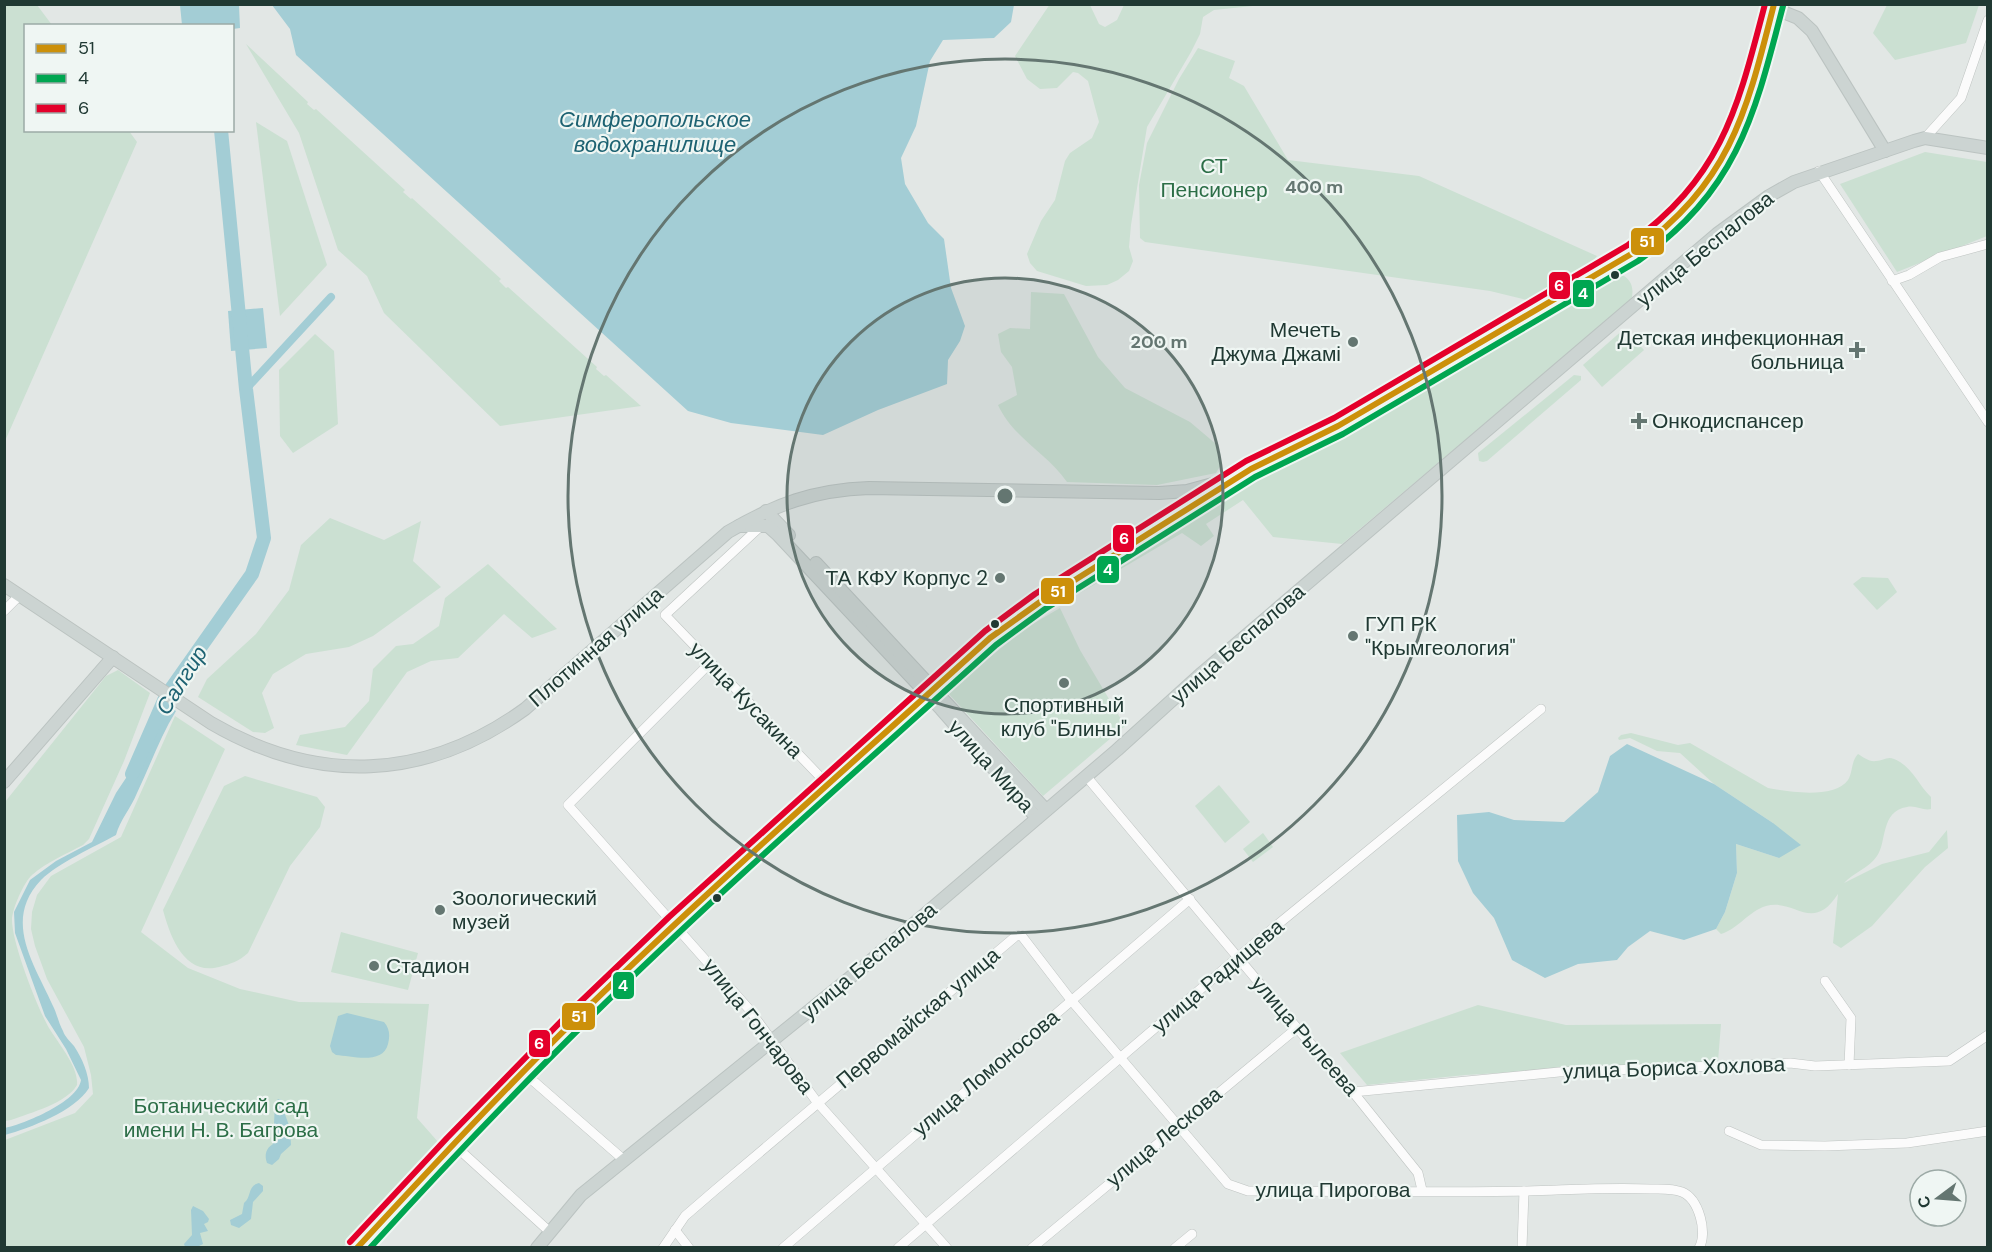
<svg xmlns="http://www.w3.org/2000/svg" width="1992" height="1252" font-family="'DM Sans',sans-serif">
<style>
.green{fill:#cbe0d2}
.water{fill:#a3cdd5}
.lines{fill:none;stroke-linecap:round;stroke-linejoin:round}
.canal{stroke:#a3cdd5;stroke-width:8}
.river{stroke:#a3cdd5;stroke-width:14}
.minor-casing{stroke:#bfc4c2;stroke-width:10}
.major-casing{stroke:#bbc3c1;stroke-width:14}
.minor{stroke:#fbfbfb;stroke-width:9}
.major{stroke:#ccd4d2;stroke-width:12}
.bus-1-casing{stroke:#eff6f3;stroke-width:10}
.bus-2-casing{stroke:#eff6f3;stroke-width:10}
.bus-3-casing{stroke:#eff6f3;stroke-width:10}
.bus-1{stroke:#cc900a;stroke-width:6}
.bus-2{stroke:#00a651;stroke-width:6}
.bus-3{stroke:#e4002b;stroke-width:6}
.ring{fill:none;stroke:#647671;stroke-width:3}
.bus-dot{fill:#203933;stroke:#eff6f3;stroke-width:2}
.poi-dot{fill:#647671;stroke:#eff6f3;stroke-width:2}
.labels{text-anchor:middle;stroke-width:4.5;stroke-linejoin:round;paint-order:stroke}
.park-label{font-size:21px;fill:#2c6e47;stroke:#eff6f3}
.street-label{font-size:21px;fill:#203933;stroke:#eff6f3}
.poi-label{font-size:21px;fill:#203933;stroke:#eff6f3;text-anchor:start}
.water-label{font-size:22px;font-style:italic;fill:#1d6272;stroke:#eff6f3}
.centre{fill:#647671;stroke:#eff6f3;stroke-width:3}
.ring-label{font-size:18px;text-anchor:middle;font-weight:bold;fill:#647671;stroke:#eff6f3;stroke-width:4.5;stroke-linejoin:round;paint-order:stroke}
.line-badge{stroke:#eff6f3;stroke-width:2}
.badge-label{font-size:16px;text-anchor:middle;font-weight:bold;fill:#fff}
</style>
<rect width="100%" height="100%" fill="#e2e7e5"/>
<!-- green -->
<g class="green">
<polygon points="5,4 37,5 52,25 26,26 26,130 129,131 137,142 5,441"/>
<polygon points="1050,4 1090,5 1099,24 1105,27 1117,20 1124,5 1262,5 1214,10 1203,17 1200,34 1191,52 1147,127 1131,225 1129,247 1133,261 1129,271 1118,280 1107,285 1086,286 1037,271 1030,263 1027,254 1041,221 1055,200 1065,161 1070,153 1092,138 1099,122 1088,81 1078,73 1073,72 1057,88 1040,89 1027,79 1015,56"/>
<polygon points="1887,5 1887,4 1979,5 1966,43 1895,60 1873,33"/>
<polygon points="246,44 308,102 307,104 314,110 316,109 405,190 403,192 411,199 412,198 501,279 499,281 506,288 508,287 597,367 596,369 604,376 606,375 641,406 500,426 384,313 367,276 338,250 299,133"/>
<polygon points="1198,48 1235,61 1229,78 1244,86 1288,160 1419,176 1597,256 1588,267 1531,301 1490,291 1145,242 1140,238 1139,185 1147,143 1179,79"/>
<polygon points="256,122 287,141 327,265 280,316"/>
<polygon points="1925,152 1987,162 1987,236 1897,272 1840,184"/>
<path d="M1619,274C1631,277 1635,289 1631,300L1342,544L1273,537L1243,500L1206,524L1214,536L1201,546L1182,533L1080,593L1075,586L1577,293L1581,295Z"/>
<path d="M1031,292L1064,294L1098,357L1125,388L1190,422L1216,444L1222,463L1216,473L1157,485L1067,482C1047,453 1013,438 998,405L1017,395L1012,367L1001,352L998,334L1010,328L1030,329Z"/>
<polygon points="1624,329 1644,350 1602,387 1583,365"/>
<polygon points="315,334 334,351 338,424 293,453 280,436 279,370"/>
<polygon points="1574,375 1581,376 1581,380 1487,461 1483,462 1479,461 1478,453"/>
<polygon points="330,518 384,540 421,521 413,561 441,587 373,636 349,647 306,654 273,674 262,693 274,728 265,733 253,732 198,697 207,679 256,634 289,590 301,545"/>
<polygon points="488,564 557,629 532,638 504,614 458,658 431,661 407,672 347,755 296,745 300,735 345,727 369,701 373,669 396,646 413,644 439,626 445,598"/>
<polygon points="1862,577 1888,578 1897,592 1877,610 1853,584"/>
<polygon points="1060,608 1080,650 1125,726 1043,796 947,692 1024,629"/>
<path d="M118,670L150,693L124,761L89,839L83,845C66,854 47,862 32,875C24,882 12,909 12,920C12,943 37,1007 49,1028C58,1043 79,1067 77,1085C67,1103 30,1113 11,1120L5,1121V802L106,676Z"/>
<polygon points="175,716 225,749 141,932 188,968 240,989 299,1002 429,1004 417,1118 439,1143 343,1247 5,1248 5,1140 75,1113 93,1094 91,1075 84,1047 47,979 35,946 31,929 32,912 37,895 51,876 121,837"/>
<path d="M1631,733L1678,745L1690,743L1768,788C1788,792 1835,799 1848,780C1853,772 1851,761 1858,754C1863,757 1869,762 1876,761C1883,761 1887,756 1894,759C1912,766 1919,786 1931,797V809C1923,811 1916,805 1907,807C1880,811 1887,843 1877,856C1869,868 1853,873 1844,883L1882,864L1929,852L1947,830L1948,848L1925,867L1872,926L1841,948L1833,943L1838,894C1812,934 1795,898 1766,906C1749,911 1738,929 1721,934L1716,929L1725,912L1737,873L1736,844L1779,858L1773,823L1714,784L1680,753L1657,751L1630,738L1619,740L1618,738L1621,735Z"/>
<path d="M245,776L317,797L325,807L320,827L290,866L248,953C239,961 231,964 219,967C184,976 170,936 163,910L224,786Z"/>
<polygon points="1219,785 1250,822 1225,843 1195,806"/>
<polygon points="1263,833 1273,847 1253,862 1243,849"/>
<polygon points="341,932 418,953 408,990 331,972"/>
<polygon points="1478,1005 1566,1025 1721,1024 1718,1061 1465,1075 1367,1085 1340,1053"/>
</g>
<!-- water -->
<g class="water">
<polygon points="180,5 239,5 240,28 233,29 232,26 182,25"/>
<polygon points="272,5 1014,5 1011,22 994,38 943,40 930,61 916,126 901,158 905,184 928,223 944,239 951,288 965,326 960,341 948,360 947,384 878,410 823,435 731,423 688,411 296,55 290,29"/>
<polygon points="263,308 267,348 231,351 228,311"/>
<path d="M157,699L176,711C160,737 150,766 137,793C131,808 120,820 116,835C94,847 58,863 41,880C2,921 35,965 53,1006C57,1014 59,1024 63,1031C65,1037 70,1041 74,1046C82,1058 89,1074 89,1088C75,1111 30,1128 5,1135V1128C24,1124 78,1102 81,1080L66,1049L45,1016L15,933L14,912L30,880L56,861L92,842L116,793L152,739L160,713Z"/>
<polygon points="1627,744 1714,784 1773,823 1801,845 1779,858 1736,844 1737,873 1725,912 1716,929 1684,940 1650,931 1628,947 1617,960 1578,964 1545,978 1512,960 1494,918 1473,893 1458,861 1457,815 1489,812 1514,820 1564,822 1598,792 1610,756"/>
<path d="M347,1013L384,1022C390,1029 390,1036 388,1044C383,1065 352,1056 336,1055L332,1052L330,1046L338,1016Z"/>
<path d="M278,1099L282,1100L283,1109L290,1128L291,1145L281,1154L279,1159L272,1165L267,1163C264,1155 266,1148 273,1144L275,1103Z"/>
<path d="M259,1183L263,1186V1191L253,1202L251,1219L239,1228L231,1225L230,1220L242,1214L244,1203C252,1197 247,1186 259,1183Z"/>
<polygon points="193,1206 203,1211 209,1219 208,1222 204,1224 208,1231 200,1233 203,1244 197,1247 185,1247 184,1244 192,1235 191,1210"/>
</g>
<g class="lines">
<!-- canal -->
<polyline class="canal" points="246,389 331,297"/>
<!-- river -->
<polyline class="river" points="132,774 166,696 252,574 264,538 246,389 221,130"/>
<defs>
<g id="minor">
<polyline points="1925,138 1961,98 1988,20"/>
<polyline points="1819,171 1988,422"/>
<polyline points="1892,281 1909,275 1940,257 1988,244"/>
<polyline points="761,526 665,615 828,785"/>
<polyline points="4,611 20,595"/>
<polyline points="710,663 568,805 748,1008 817,1102 947,1248"/>
<polyline points="1086,776 1297,1028 1353,1092 1418,1173 1422,1190"/>
<polyline points="1825,981 1851,1018 1849,1065"/>
<polyline points="523,1072 624,1160"/>
<polyline points="1353,1092 1559,1072 1790,1063 1815,1066 1949,1061 1988,1035"/>
<polyline points="1729,1131 1761,1145 1825,1146 1907,1143 1988,1131"/>
<polyline points="453,1144 550,1232"/>
<polyline points="675,1230 689,1248"/>
<path d="M663,1248L685,1216L714,1191L1016,936L1021,935L1071,1000L1228,1184L1248,1191C1341,1191 1434,1193 1527,1191C1568,1190 1609,1187 1650,1189C1660,1189 1672,1188 1682,1192C1699,1199 1708,1233 1699,1248"/>
<polyline points="783,1248 1190,899"/>
<polyline points="898,1248 1238,957 1541,709"/>
<polyline points="1032,1248 1297,1028"/>
<polyline points="1175,1248 1192,1234"/>
<polyline points="1522,1248 1524,1191"/>
</g>
<g id="major">
<polyline points="1773,8 1798,18 1812,31 1885,151"/>
<polyline points="766,511 789,535"/>
<polyline points="739,526 768,526 777,534 941,709 1037,818"/>
<polyline points="816,563 1046,810"/>
<path d="M4,585L211,723C317,785 425,781 525,709L728,532C776,504 814,490 869,488L1159,493L1187,491L1220,482L1251,469L1308,442L1338,426L1633,253C1673,226 1712,185 1732,141C1752,98 1762,50 1774,4"/>
<polyline points="4,782 113,657"/>
<polyline points="357,1248 453,1144 571,1023 675,924 970,654 1040,602 1227,484"/>
<polyline points="537,1248 581,1195 862,968 1117,750 1202,673 1717,234 1769,196 1794,182 1914,141 1925,138 1988,148"/>
</g>
</defs>
<!-- minor casing -->
<use href="#minor" class="minor-casing"/>
<!-- major casing -->
<use href="#major" class="major-casing"/>
<!-- minor -->
<use href="#minor" class="minor"/>
<!-- major -->
<use href="#major" class="major"/>
<defs>
<path id="bus-1" d="M357,1248C431,1168 505,1088 583,1012C715,883 854,762 990,638L1040,602L1251,469L1338,426L1633,253C1730,183 1746,115 1774,4"/>
<path id="bus-2" d="M370,1248C441,1170 514,1093 589,1019C720,890 859,769 996,645L1045,609L1255,477L1343,434L1638,261C1737,190 1754,118 1783,6"/>
<path id="bus-3" d="M350,1242L447,1138L576,1006L669,917L985,631L1035,594L1246,461L1334,418L1628,245C1722,177 1737,111 1765,4"/>
</defs>
<!-- bus-1 casing -->
<use href="#bus-1" class="bus-1-casing"/>
<!-- bus-2 casing -->
<use href="#bus-2" class="bus-2-casing"/>
<!-- bus-3 casing -->
<use href="#bus-3" class="bus-3-casing"/>
<!-- bus-1 -->
<use href="#bus-1" class="bus-1"/>
<!-- bus-2 -->
<use href="#bus-2" class="bus-2"/>
<!-- bus-3 -->
<use href="#bus-3" class="bus-3"/>
</g>
<!-- distance rings -->
<circle cx="1005" cy="496" r="218" fill="#647671" fill-opacity=".12"/>
<g class="ring">
<circle cx="1005" cy="496" r="218"/>
<circle cx="1005" cy="496" r="437"/>
</g>
<!-- markers -->
<g class="bus-dot">
<circle cx="1615" cy="275" r="5"/>
<circle cx="995" cy="624" r="5"/>
<circle cx="717" cy="898" r="5"/>
</g>
<g class="poi-dot">
<circle cx="1353" cy="342" r="6"/>
<path d="M1854 341h6v6h6v6h-6v6h-6v-6h-6v-6h6z"/>
<path d="M1636 412h6v6h6v6h-6v6h-6v-6h-6v-6h6z"/>
<circle cx="1000" cy="578" r="6"/>
<circle cx="1353" cy="636" r="6"/>
<circle cx="1064" cy="683" r="6"/>
<circle cx="440" cy="910" r="6"/>
<circle cx="374" cy="966" r="6"/>
</g>
<g class="labels">
<!-- park labels -->
<g class="park-label">
<text x="1214" y="173">СТ<tspan x="1214" dy="24">Пенсионер</tspan></text>
<text x="221" y="1113">Ботанический сад<tspan x="221" dy="24">имени Н. В. Багрова</tspan></text>
</g>
<!-- street labels -->
<g class="street-label">
<text transform="translate(1705 249) rotate(-39)" y="7">улица Беспалова</text>
<text transform="translate(1238 644) rotate(-41)" y="7">улица Беспалова</text>
<text transform="translate(596 647) rotate(-41)" y="7">Плотинная улица</text>
<text transform="translate(746 700) rotate(46)" y="7">улица Кусакина</text>
<text transform="translate(991 766) rotate(48)" y="7">улица Мира</text>
<text transform="translate(869 961) rotate(-40)" y="7">улица Беспалова</text>
<text transform="translate(1218 976) rotate(-40)" y="7">улица Радищева</text>
<text transform="translate(918 1018) rotate(-40)" y="7">Первомайская улица</text>
<text transform="translate(758 1026) rotate(52)" y="7">улица Гончарова</text>
<text transform="translate(1305 1036) rotate(49)" y="7">улица Рылеева</text>
<text transform="translate(1674 1068) rotate(-2)" y="7">улица Бориса Хохлова</text>
<text transform="translate(986 1073) rotate(-40)" y="7">улица Ломоносова</text>
<text transform="translate(1164 1137) rotate(-40)" y="7">улица Лескова</text>
<text x="1333" y="1197">улица Пирогова</text>
</g>
<!-- poi labels -->
<g class="poi-label">
<text x="1341" y="337" text-anchor="end">Мечеть<tspan x="1341" dy="24">Джума Джамі</tspan></text>
<text x="1844" y="345" text-anchor="end">Детская инфекционная<tspan x="1844" dy="24">больница</tspan></text>
<text x="1652" y="428">Онкодиспансер</text>
<text x="988" y="585" text-anchor="end">ТА КФУ Корпус 2</text>
<text x="1365" y="631">ГУП РК<tspan x="1365" dy="24">"Крымгеология"</tspan></text>
<text x="1064" y="712" text-anchor="middle">Спортивный<tspan x="1064" dy="24">клуб "Блины"</tspan></text>
<text x="452" y="905">Зоологический<tspan x="452" dy="24">музей</tspan></text>
<text x="386" y="973">Стадион</text>
</g>
<!-- water labels -->
<g class="water-label">
<text x="655" y="127">Симферопольское<tspan x="655" dy="25">водохранилище</tspan></text>
<text transform="translate(181 680) rotate(-58)" y="8">Салгир</text>
</g>
</g>
<circle cx="1005" cy="496" r="9" class="centre"/>
<g class="ring-label">
<text x="1314" y="193">400 m</text>
<text x="1159" y="348">200 m</text>
</g>
<g class="line-badge">
<rect x="1630" y="227" width="35" height="29" rx="6" fill="#cc900a"/>
<rect x="1548" y="271" width="23" height="29" rx="6" fill="#e4002b"/>
<rect x="1572" y="279" width="23" height="29" rx="6" fill="#00a651"/>
<rect x="1112" y="524" width="23" height="29" rx="6" fill="#e4002b"/>
<rect x="1096" y="555" width="24" height="29" rx="6" fill="#00a651"/>
<rect x="1040" y="577" width="35" height="28" rx="6" fill="#cc900a"/>
<rect x="612" y="971" width="23" height="29" rx="6" fill="#00a651"/>
<rect x="561" y="1002" width="35" height="29" rx="6" fill="#cc900a"/>
<rect x="528" y="1029" width="23" height="29" rx="6" fill="#e4002b"/>
</g>
<g class="badge-label">
<text x="1647" y="247">51</text>
<text x="1559" y="291">6</text>
<text x="1583" y="299">4</text>
<text x="1124" y="544">6</text>
<text x="1108" y="575">4</text>
<text x="1058" y="597">51</text>
<text x="623" y="991">4</text>
<text x="579" y="1022">51</text>
<text x="539" y="1049">6</text>
</g>
<!-- border -->
<rect width="1992" height="1252" fill="none" stroke="#203933" stroke-width="12"/>
<!-- legend -->
<rect x="24" y="24" width="210" height="108" fill="#eff6f3" stroke="#9caaa6" stroke-width="1.5"/>
<rect x="36" y="44" width="30" height="9" fill="#cc900a" stroke="#9caaa6" stroke-width="1.5"/>
<text x="78" y="54" font-size="18" fill="#203933">51</text>
<rect x="36" y="74" width="30" height="9" fill="#00a651" stroke="#9caaa6" stroke-width="1.5"/>
<text x="78" y="84" font-size="18" fill="#203933">4</text>
<rect x="36" y="104" width="30" height="9" fill="#e4002b" stroke="#9caaa6" stroke-width="1.5"/>
<text x="78" y="114" font-size="18" fill="#203933">6</text>
<!-- north arrow -->
<g transform="translate(1938 1198) rotate(254)"><circle r="28" fill="#eff6f3" stroke="#9caaa6" stroke-width="1.5"/>
<path d="M0-4.5L10 22L0 15L-10 22Z" fill="#647671"/>
<text y="-9" font-size="16" font-weight="bold" text-anchor="middle" fill="#203933">С</text>
</g>
</svg>
